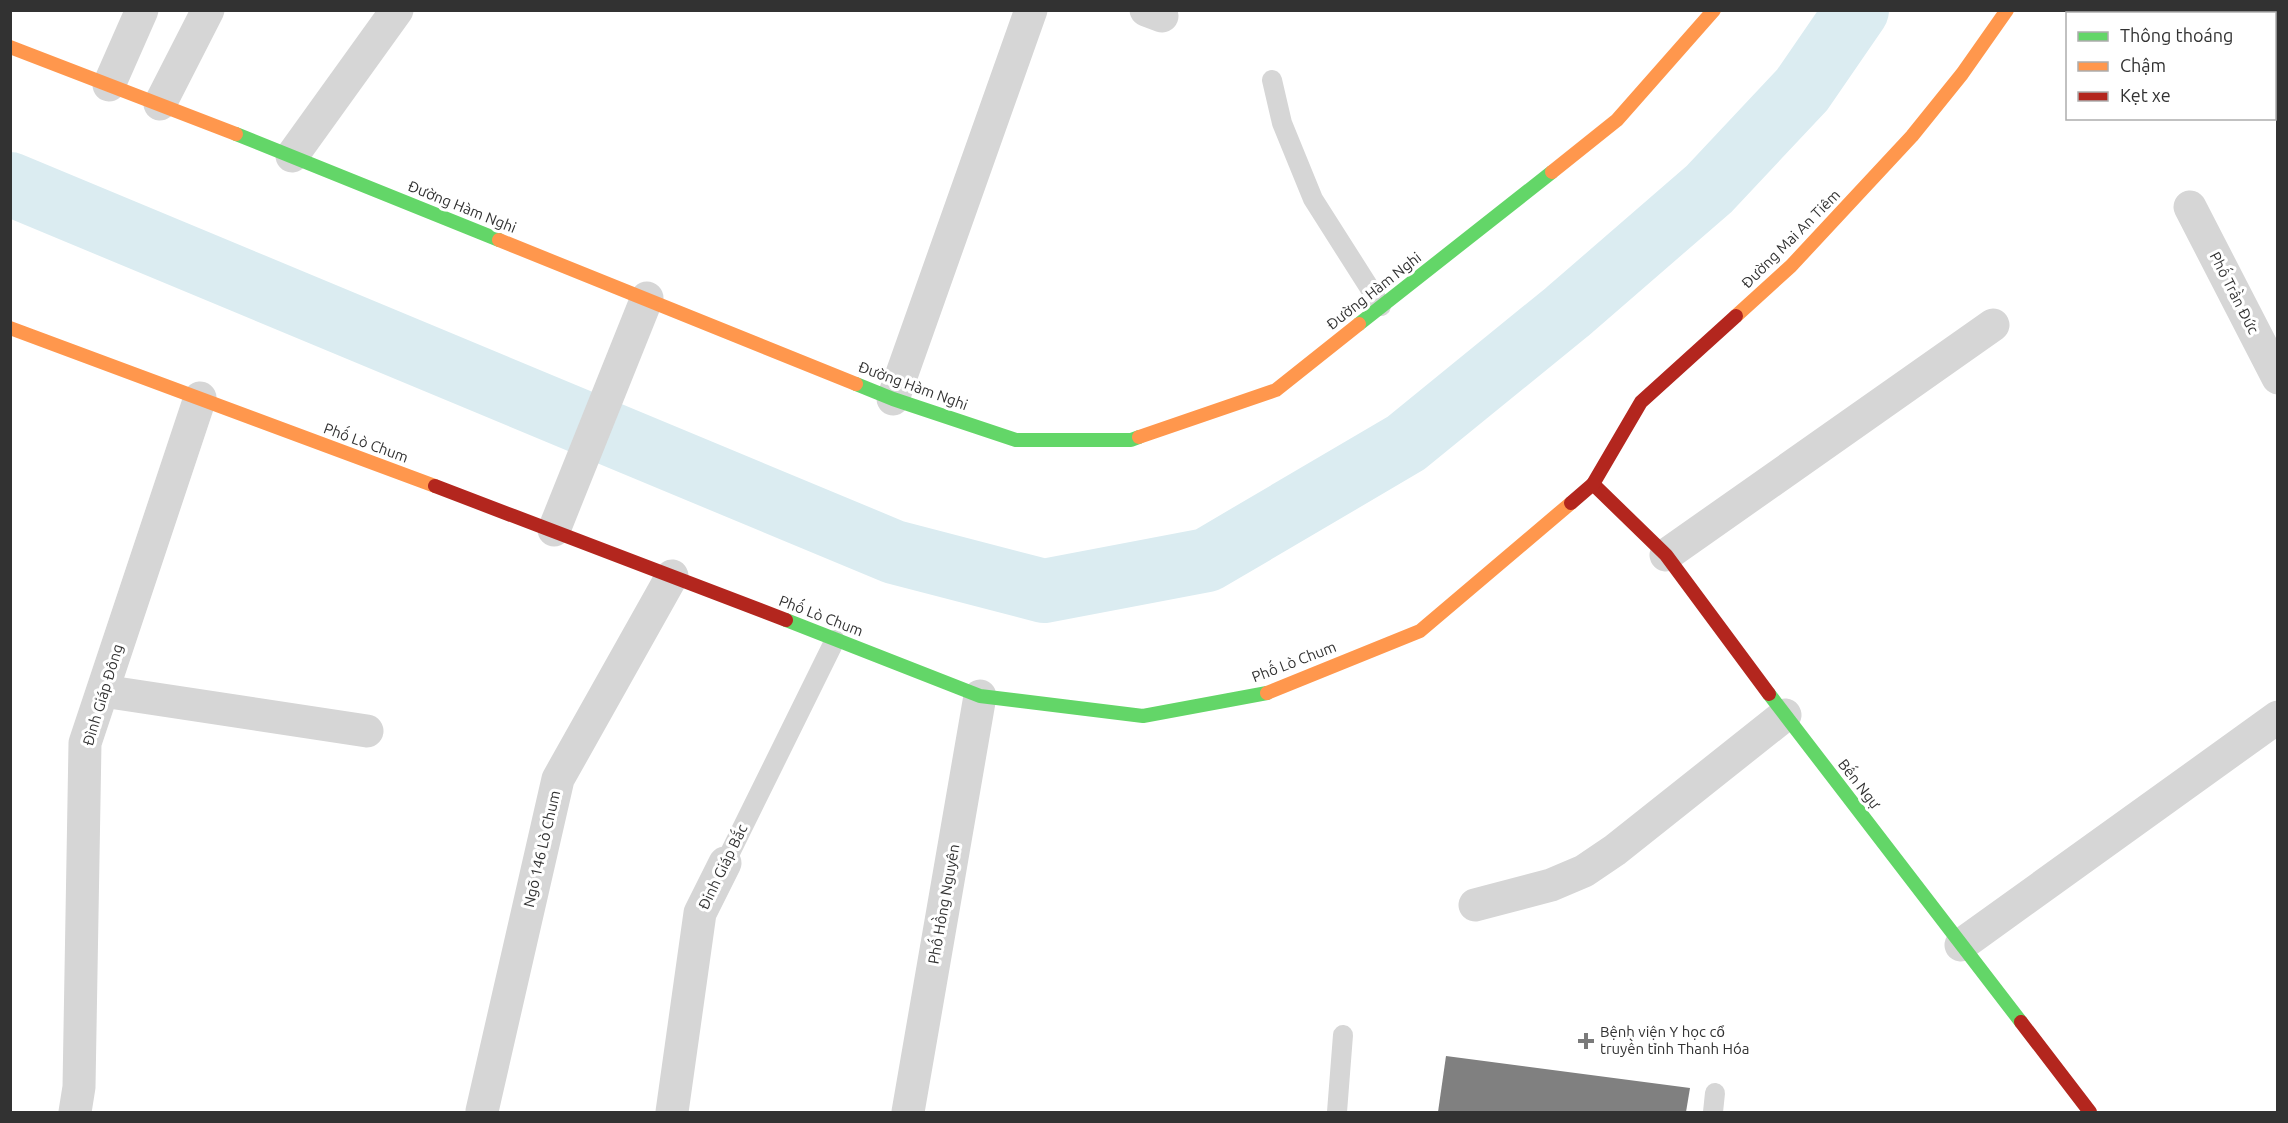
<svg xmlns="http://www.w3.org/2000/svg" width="2288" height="1123" font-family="Ubuntu,sans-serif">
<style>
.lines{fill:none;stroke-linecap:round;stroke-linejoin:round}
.river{stroke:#dbecf1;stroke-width:64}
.building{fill:#808080}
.lane{stroke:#d6d6d6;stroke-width:20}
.street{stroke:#d6d6d6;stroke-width:33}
.fast{stroke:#63d668;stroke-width:14}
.slow{stroke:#ff974d;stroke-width:14}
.jam{stroke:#b3261e;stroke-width:14}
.poi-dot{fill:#7a7a7a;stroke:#fff;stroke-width:2}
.labels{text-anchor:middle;stroke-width:6;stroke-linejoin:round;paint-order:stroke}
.street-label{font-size:15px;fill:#323232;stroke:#fff}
.poi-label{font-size:15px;fill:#323232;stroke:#fff;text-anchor:start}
</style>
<rect width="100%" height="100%" fill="#fff"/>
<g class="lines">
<!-- river -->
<polyline class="river" points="10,184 894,552 1044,591 1207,560 1406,443 1567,312 1709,189 1802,90 1857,10"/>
</g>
<!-- building -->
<polygon class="building" points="1446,1056 1690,1088 1686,1112 1438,1112"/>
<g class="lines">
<!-- lane -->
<g class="lane">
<polyline points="1272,80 1282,123 1313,199 1381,306"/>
<polyline points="725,863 835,640"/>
<polyline points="1337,1112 1343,1035"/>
<polyline points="1713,1112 1715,1093"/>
</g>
<!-- street -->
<g class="street">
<polyline points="1146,10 1162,16"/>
<polyline points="109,85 142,10"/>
<polyline points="160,104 208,10"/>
<polyline points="292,156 397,10"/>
<polyline points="2190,207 2278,378"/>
<polyline points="893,399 1031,10"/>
<polyline points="554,530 647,298"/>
<polyline points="1666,555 1993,325"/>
<polyline points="103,691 367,731"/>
<polyline points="1475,905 1551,885 1584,871 1615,850 1785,715"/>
<polyline points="1961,945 2278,717"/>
<polyline points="482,1111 558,779 672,576"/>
<polyline points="75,1112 79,1087 85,743 200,398"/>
<polyline points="672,1112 700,913 725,863"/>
<polyline points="908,1112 980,696"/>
</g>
<!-- fast -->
<g class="fast">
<polyline points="236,134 499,240"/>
<polyline points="1359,324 1552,172"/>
<polyline points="856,384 893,399 1016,440 1131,440 1139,437"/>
<polyline points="786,620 980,696 1143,716 1267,693"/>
<polyline points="1769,694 2021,1022"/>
</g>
<!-- slow -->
<g class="slow">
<polyline points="10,47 236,134"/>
<polyline points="1552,172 1617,120 1714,10"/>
<polyline points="499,240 856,384"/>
<polyline points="1736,316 1791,266 1912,136 1962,74 2007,10"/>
<polyline points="10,328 435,486"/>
<polyline points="1139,437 1276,390 1359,324"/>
<polyline points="1267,693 1420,631 1571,503"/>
</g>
<!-- jam -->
<g class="jam">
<polyline points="1593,484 1666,555 1769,694"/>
<polyline points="435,486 786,620"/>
<polyline points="1571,503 1593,484 1641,402 1736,316"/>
<polyline points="2021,1022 2090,1112"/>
</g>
</g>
<!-- markers -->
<path class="poi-dot" d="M1583 1032h6v6h6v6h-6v6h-6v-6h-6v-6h6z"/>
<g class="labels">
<!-- street labels -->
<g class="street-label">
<text transform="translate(462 207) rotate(22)" y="5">Đường Hàm Nghi</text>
<text transform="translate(1791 239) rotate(-45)" y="5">Đường Mai An Tiêm</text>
<text transform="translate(1374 291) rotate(-38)" y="5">Đường Hàm Nghi</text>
<text transform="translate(2234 293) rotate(63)" y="5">Phố Trần Đức</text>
<text transform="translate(913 386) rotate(20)" y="5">Đường Hàm Nghi</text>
<text transform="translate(366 443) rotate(20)" y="5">Phố Lò Chum</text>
<text transform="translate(821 616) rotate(21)" y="5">Phố Lò Chum</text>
<text transform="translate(1294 662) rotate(-21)" y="5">Phố Lò Chum</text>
<text transform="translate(103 695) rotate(-73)" y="5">Đình Giáp Đông</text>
<text transform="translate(1859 784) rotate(52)" y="5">Bến Ngự</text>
<text transform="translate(542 849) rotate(-77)" y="5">Ngõ 146 Lò Chum</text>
<text transform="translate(723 867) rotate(-64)" y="5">Đinh Giáp Bắc</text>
<text transform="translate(944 904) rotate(-80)" y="5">Phố Hồng Nguyên</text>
</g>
<!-- poi labels -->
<g class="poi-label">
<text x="1600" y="1037">Bệnh viện Y học cổ<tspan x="1600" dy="17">truyền tỉnh Thanh Hóa</tspan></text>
</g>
</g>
<!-- border -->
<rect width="2288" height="1123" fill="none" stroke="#323232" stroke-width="24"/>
<!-- legend -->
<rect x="2066" y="12" width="210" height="108" fill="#ffffff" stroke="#adadad" stroke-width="1.5"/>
<rect x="2078" y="32" width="30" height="9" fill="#63d668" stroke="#adadad" stroke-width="1.5"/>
<text x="2120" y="42" font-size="18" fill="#323232">Thông thoáng</text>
<rect x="2078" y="62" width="30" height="9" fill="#ff974d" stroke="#adadad" stroke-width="1.5"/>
<text x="2120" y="72" font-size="18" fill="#323232">Chậm</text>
<rect x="2078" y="92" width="30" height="9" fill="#b3261e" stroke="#adadad" stroke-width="1.5"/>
<text x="2120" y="102" font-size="18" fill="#323232">Kẹt xe</text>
</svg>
